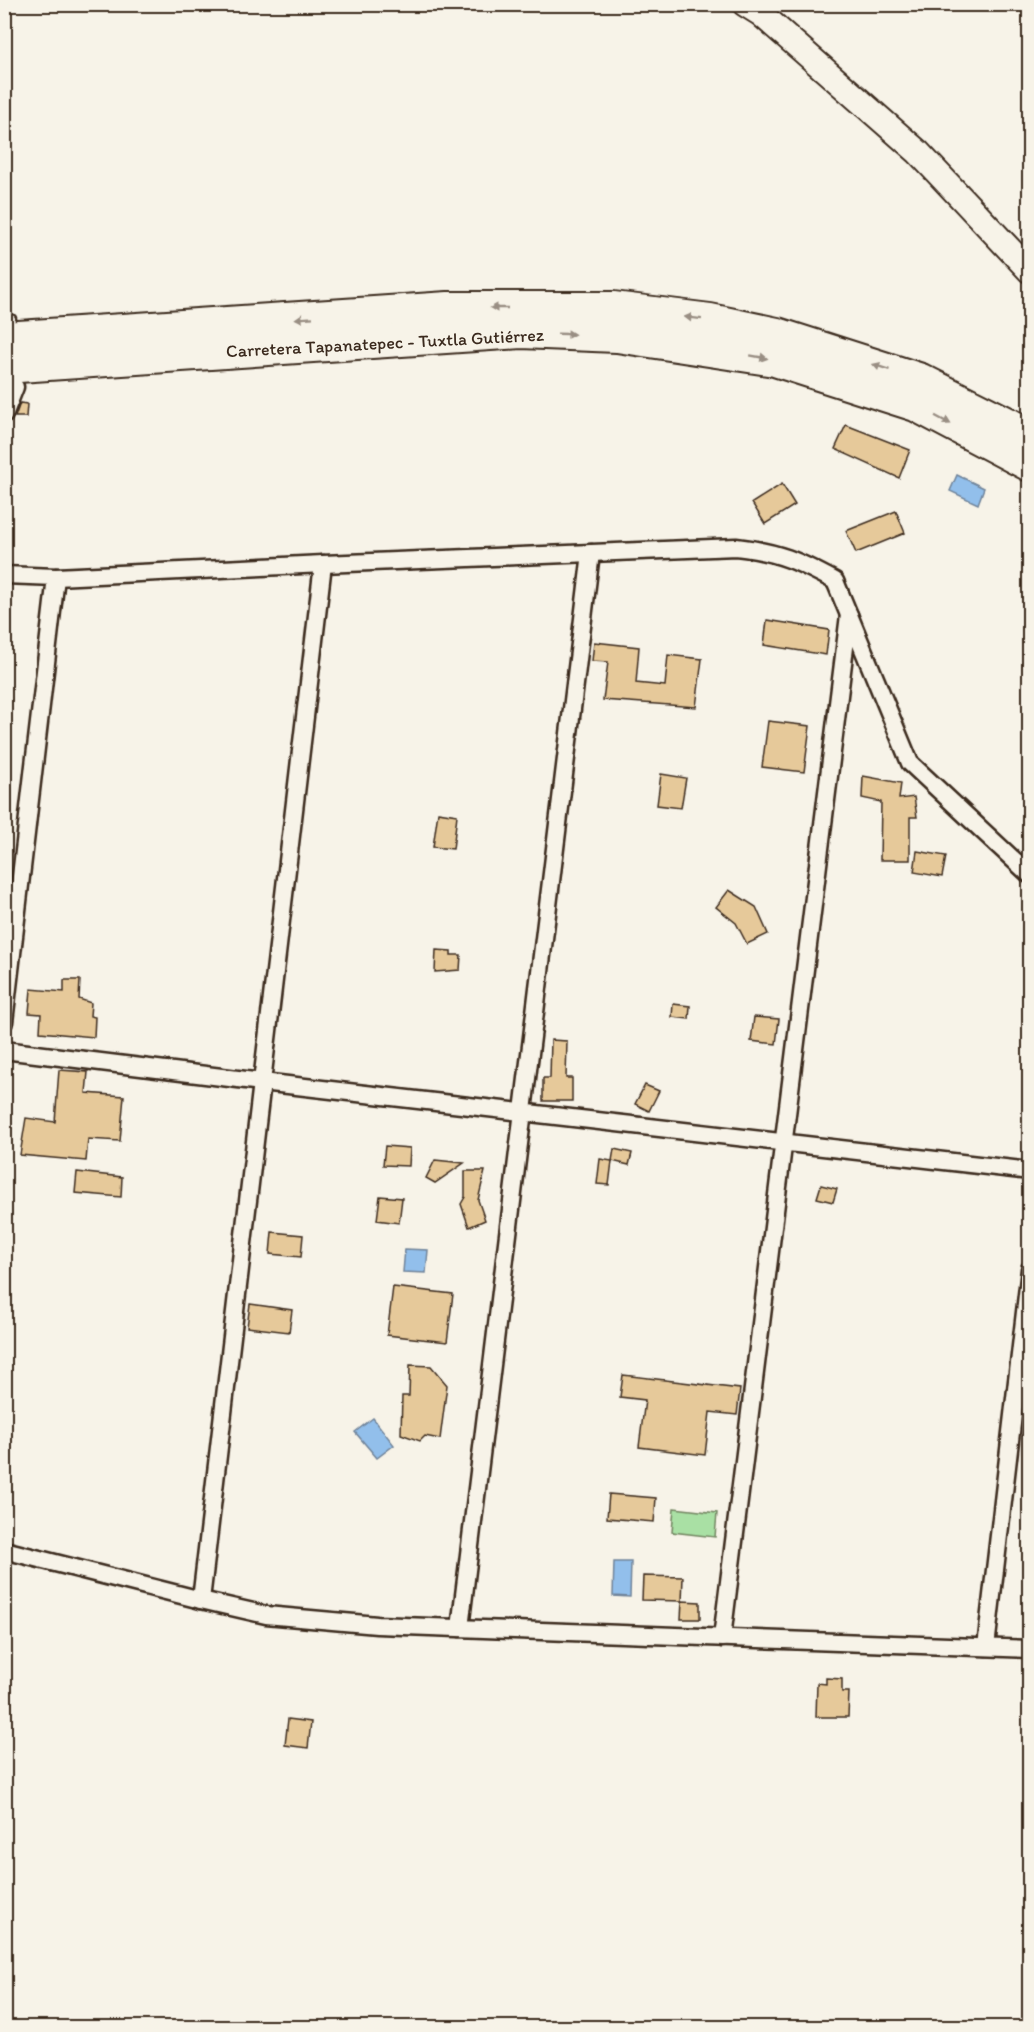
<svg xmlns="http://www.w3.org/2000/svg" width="1034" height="2032" font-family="Itim,sans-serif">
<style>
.pitch{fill:#a9e0a4;stroke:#728561;stroke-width:1.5}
.water{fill:#92bfeb;stroke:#6f8399;stroke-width:1.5}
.building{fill:#e6c99a;stroke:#3b2a1e;stroke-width:1.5}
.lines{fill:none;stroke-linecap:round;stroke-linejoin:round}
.lane-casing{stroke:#3b2a1e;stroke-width:13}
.street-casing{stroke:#3b2a1e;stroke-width:21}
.secondary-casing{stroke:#3b2a1e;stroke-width:28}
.highway-casing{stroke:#3b2a1e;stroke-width:36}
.lane{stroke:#f7f3e8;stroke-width:8}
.street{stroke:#f7f3e8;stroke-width:16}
.secondary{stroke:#f7f3e8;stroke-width:24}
.highway{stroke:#f7f3e8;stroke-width:32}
.oneway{fill:#998e83}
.labels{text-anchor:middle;stroke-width:4.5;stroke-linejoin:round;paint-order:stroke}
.street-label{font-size:18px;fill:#3b2a1e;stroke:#f7f3e8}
</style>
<rect width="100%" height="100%" fill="#f7f3e8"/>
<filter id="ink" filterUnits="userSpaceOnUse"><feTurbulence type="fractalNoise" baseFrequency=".0167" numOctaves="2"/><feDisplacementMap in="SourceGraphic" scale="12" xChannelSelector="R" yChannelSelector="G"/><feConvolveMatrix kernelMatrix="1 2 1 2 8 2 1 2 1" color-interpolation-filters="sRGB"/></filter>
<g filter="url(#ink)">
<!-- pitch -->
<polygon class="pitch" points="674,1508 717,1513 715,1537 672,1532"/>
<!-- water -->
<g class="water">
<polygon points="957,475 984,488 978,504 950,491"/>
<polygon points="405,1249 428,1250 426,1273 403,1272"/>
<polygon points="373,1418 394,1445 377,1458 355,1432"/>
<polygon points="614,1562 631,1562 630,1597 613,1596"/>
</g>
<!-- building -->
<g class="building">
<polygon points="20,403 27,404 26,417 15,417"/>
<polygon points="846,425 910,450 899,478 835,449"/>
<polygon points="782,484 795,505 765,524 752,503"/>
<polygon points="896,511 905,533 856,553 846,531"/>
<polygon points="767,620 829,630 826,655 764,645"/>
<polygon points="594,642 639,647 636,683 665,686 668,655 702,659 696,707 603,700 608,662 592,661"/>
<polygon points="768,721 810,726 804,772 762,767"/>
<polygon points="661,774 686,778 681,808 657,805"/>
<polygon points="863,776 901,783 899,799 914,797 917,817 910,817 910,860 880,860 881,802 862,798"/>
<polygon points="438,812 457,815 453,849 433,847"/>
<polygon points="917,851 946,856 942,877 914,872"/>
<polygon points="729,890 756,907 768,934 747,944 736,923 716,907"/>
<polygon points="436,950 451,951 451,955 461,955 460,970 435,972"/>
<polygon points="64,980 80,980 79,999 91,1003 90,1016 95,1017 94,1037 40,1032 41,1014 29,1013 31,989 64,992"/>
<polygon points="673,1004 690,1006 689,1019 672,1017"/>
<polygon points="754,1017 779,1019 776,1044 751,1041"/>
<polygon points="551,1040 567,1041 566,1078 572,1078 572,1101 543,1101 543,1078 550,1078"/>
<polygon points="59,1070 88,1072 86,1093 124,1096 120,1141 88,1139 86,1161 20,1155 26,1118 55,1122"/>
<polygon points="645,1085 659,1091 649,1111 635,1104"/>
<polygon points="385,1146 410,1148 409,1166 383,1165"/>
<polygon points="614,1149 632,1153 629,1165 612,1161"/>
<polygon points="600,1159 612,1161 609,1185 597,1184"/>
<polygon points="435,1160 464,1163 435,1183 426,1178"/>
<polygon points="465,1171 485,1171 478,1200 485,1220 469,1227 461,1204 465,1197"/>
<polygon points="77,1172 122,1177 121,1197 75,1193"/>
<polygon points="821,1185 837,1189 833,1202 817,1198"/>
<polygon points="380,1196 402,1198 399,1223 377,1220"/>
<polygon points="272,1232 303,1235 301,1257 270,1254"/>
<polygon points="393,1287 453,1294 447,1342 387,1335"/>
<polygon points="250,1304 292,1310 289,1332 247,1327"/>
<polygon points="410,1365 431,1366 447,1385 440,1439 425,1436 420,1441 401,1434 402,1396 409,1396"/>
<polygon points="623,1375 740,1389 737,1415 710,1412 705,1455 639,1447 645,1400 620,1397"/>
<polygon points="609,1494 656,1498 654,1522 607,1518"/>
<polygon points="643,1576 683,1577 682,1601 642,1600"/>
<polygon points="682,1601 700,1602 700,1619 681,1619"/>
<polygon points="826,1678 842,1679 842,1692 849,1692 848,1717 816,1717 817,1683 826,1684"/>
<polygon points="288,1719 311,1722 308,1748 285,1745"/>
</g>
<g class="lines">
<defs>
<polyline id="lane" points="4,317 11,319"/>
<g id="street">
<polyline points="4,415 15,387"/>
<path d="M323,564L736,547C779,552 798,561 835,581L910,763L1030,875"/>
<polyline points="4,575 56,577 4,1022"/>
<polyline points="4,1050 262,1082 323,564 56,577"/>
<polyline points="4,1550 201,1600 262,1082 1030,1171"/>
<polyline points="201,1600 266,1615 377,1625 1030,1649"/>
<polyline points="460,1628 591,553"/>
<polyline points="722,1638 849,615"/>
<polyline points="986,1647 1030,1269"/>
</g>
<polyline id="secondary" points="745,4 761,14 918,152 1030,271"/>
<g id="highway">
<polyline points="4,338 448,308 613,308 710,320 777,334 921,380 1030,435"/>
<polyline points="4,367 521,332 617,336 775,360 916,405 1030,465"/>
</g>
</defs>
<!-- lane casing -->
<use href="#lane" class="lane-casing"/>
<!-- street casing -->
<use href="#street" class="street-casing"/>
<!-- secondary casing -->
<use href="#secondary" class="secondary-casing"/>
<!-- highway casing -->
<use href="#highway" class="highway-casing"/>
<!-- lane -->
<use href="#lane" class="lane"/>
<!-- street -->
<use href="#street" class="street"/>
<!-- secondary -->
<use href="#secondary" class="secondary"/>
<!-- highway -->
<use href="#highway" class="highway"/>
</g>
<!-- one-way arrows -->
<defs><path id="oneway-solid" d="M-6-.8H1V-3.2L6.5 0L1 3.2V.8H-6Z" transform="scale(1.5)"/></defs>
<g class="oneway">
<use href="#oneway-solid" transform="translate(499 308) rotate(180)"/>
<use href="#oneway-solid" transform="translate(304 318) rotate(176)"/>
<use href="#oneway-solid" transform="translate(693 318) rotate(-173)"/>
<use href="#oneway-solid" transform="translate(566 334) rotate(2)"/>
<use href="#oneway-solid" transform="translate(759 357) rotate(10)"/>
<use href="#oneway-solid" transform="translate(881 367) rotate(-162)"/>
<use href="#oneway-solid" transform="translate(943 420) rotate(28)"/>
</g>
</g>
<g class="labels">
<!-- street labels -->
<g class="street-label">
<text transform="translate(385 343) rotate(-3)" y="6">Carretera Tapanatepec - Tuxtla Gutiérrez</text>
</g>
</g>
<!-- margin -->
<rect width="1034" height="2032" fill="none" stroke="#f7f3e8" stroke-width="24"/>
<rect x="12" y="12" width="1010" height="2008" fill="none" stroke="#3b2a1e" stroke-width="2" filter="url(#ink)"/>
</svg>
